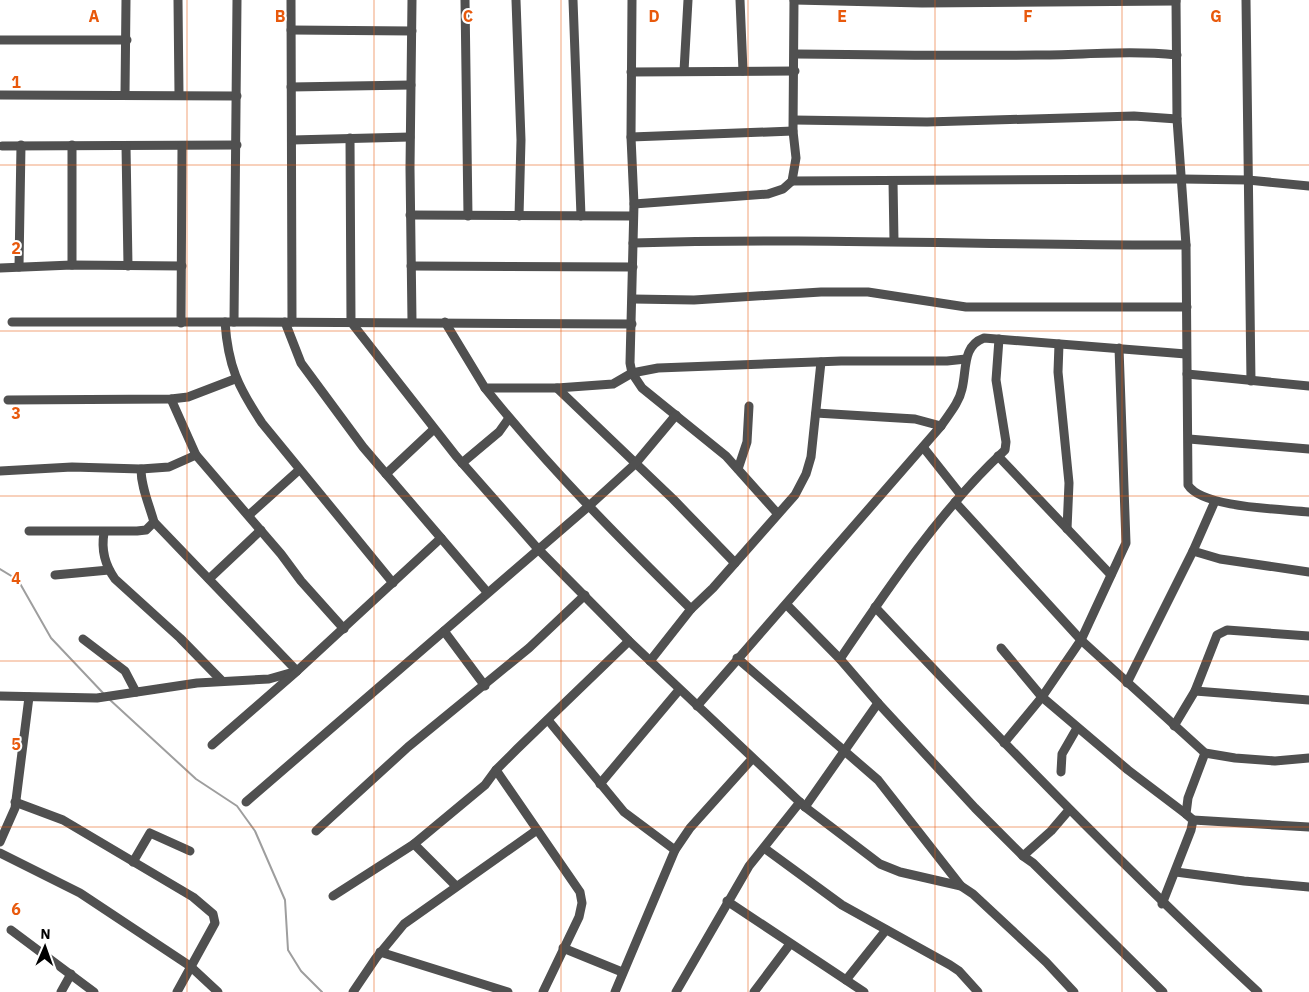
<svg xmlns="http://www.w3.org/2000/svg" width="1309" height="992" font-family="'IBM Plex Sans',sans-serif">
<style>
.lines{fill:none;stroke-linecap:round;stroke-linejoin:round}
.stream{stroke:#9e9e9e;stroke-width:2}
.minor{stroke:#505050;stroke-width:9}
.grid{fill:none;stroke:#e8590c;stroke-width:1;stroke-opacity:0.55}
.grid-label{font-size:16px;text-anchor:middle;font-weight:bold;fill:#e8590c;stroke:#fff;stroke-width:4;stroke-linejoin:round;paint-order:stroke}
</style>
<rect width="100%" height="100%" fill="#fff"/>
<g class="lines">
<!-- stream -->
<g class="stream">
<polyline points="0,569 18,580 51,638 104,694"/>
<polyline points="109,699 196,779 237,806 255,831 285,900 288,950 301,971 322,992"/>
</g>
<!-- minor -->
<g class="minor">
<polyline points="178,0 179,95"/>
<polyline points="291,0 292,322"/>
<polyline points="465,0 468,216"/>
<polyline points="516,0 521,140 519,216"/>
<polyline points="573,0 581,216"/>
<polyline points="632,0 631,137 634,204 630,363 632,373 642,388 726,456 777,513"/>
<polyline points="740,0 743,71"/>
<polyline points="794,0 922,3 1176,1"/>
<path d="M1176,0L1177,119L1186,245L1188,485C1202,508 1282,509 1309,512"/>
<polyline points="1246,0 1251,381"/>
<polyline points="291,30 412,31"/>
<polyline points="0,40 127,40"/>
<path d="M795,54C875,55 956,56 1036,55C1083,55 1129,50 1177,55"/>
<polyline points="684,71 688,0"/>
<polyline points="631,72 795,71"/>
<polyline points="291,87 411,85"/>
<polyline points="125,94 126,0"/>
<polyline points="0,95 237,96"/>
<polyline points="794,120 927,122 1134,116 1177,119"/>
<polyline points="631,137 793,131"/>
<polyline points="350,138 351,322 456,456 538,549 629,641 805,807 880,864 900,872 961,886 973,894 1046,962 1074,992"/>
<polyline points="292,140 410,137"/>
<polyline points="72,145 72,265"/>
<polyline points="2,146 237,145"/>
<polyline points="126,146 128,266"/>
<polyline points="792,181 1183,179 1248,180 1309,186"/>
<polyline points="893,181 894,241"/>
<polyline points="634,204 768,194 783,189 792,181 796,158 793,131 794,0"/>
<polyline points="410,215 633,216"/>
<path d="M633,243C817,237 1001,246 1186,245"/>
<polyline points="411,266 633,267"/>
<polyline points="19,267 21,145"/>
<polyline points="0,268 72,265 182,266"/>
<polyline points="633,299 694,300 821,292 868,292 966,307 1187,307"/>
<polyline points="412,321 410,168 412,0"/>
<polyline points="12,322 234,322 237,0"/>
<path d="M225,322C228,366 238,387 262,423L393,583"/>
<polyline points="234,322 632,324"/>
<polyline points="285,322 301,363 363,447 441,538"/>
<polyline points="445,322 485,388 557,388 613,384 632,373 658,368 841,361 947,361 966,359"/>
<polyline points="181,323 182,146"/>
<polyline points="1059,344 1058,372 1069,483 1067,529"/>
<polyline points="1187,374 1309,386"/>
<path d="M485,388C548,467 620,539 691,609"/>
<polyline points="557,388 673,499 735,563"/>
<polyline points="171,399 196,455 281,554 301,581 344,629"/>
<polyline points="8,400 171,399 188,397 235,379"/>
<polyline points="816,413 915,419 941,426"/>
<polyline points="1189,439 1309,449"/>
<polyline points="923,447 961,495"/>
<polyline points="998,456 1111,575"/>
<polyline points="462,463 499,432 509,418"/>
<polyline points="738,469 747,442 749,406"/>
<polyline points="0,471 72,467 141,469 169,467 196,455"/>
<polyline points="386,474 434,429"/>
<polyline points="955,502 1081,640 1205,753 1235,758 1275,761 1309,758"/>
<polyline points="249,515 299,470"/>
<path d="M29,531H137L146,530L154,522C149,504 141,487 141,469"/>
<path d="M104,533C101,550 105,565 115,579L180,638L222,681"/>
<polyline points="1193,551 1220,559 1309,572"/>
<polyline points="55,575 109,570"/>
<polyline points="209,579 261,530"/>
<polyline points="787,605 840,659 878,703"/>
<path d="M875,607C999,739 1125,869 1258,992"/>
<polyline points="444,631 485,686"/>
<polyline points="83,639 125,671 136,692"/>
<polyline points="1001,648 1042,697 1128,770 1186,814"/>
<polyline points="737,658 878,780 961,886"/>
<path d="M840,659C888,588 942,508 1005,450L1006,442L996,380L999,339"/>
<polyline points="650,661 691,609 713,588 795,495 806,474 811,457 821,362"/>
<polyline points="1127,683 1193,551 1215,501"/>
<polyline points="1195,691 1309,700"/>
<polyline points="0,696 97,698 197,683 269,679 297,671 154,522"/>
<path d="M697,706L941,426C949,414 959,403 962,389C967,369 962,346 984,338L1186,354"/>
<polyline points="548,720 624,812 675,850"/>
<polyline points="1174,726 1195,691 1217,635 1227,630 1309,636"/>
<polyline points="1004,743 1042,697 1081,640 1126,543 1119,348"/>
<polyline points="212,745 297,671 441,538 487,592"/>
<polyline points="496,770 580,892 582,903 579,917 543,992"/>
<polyline points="1061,772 1062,754 1077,728"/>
<polyline points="600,784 679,690"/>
<polyline points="15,802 63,820 193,897 213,914 215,923 177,992"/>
<polyline points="246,802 590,505 635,464 676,415"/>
<polyline points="805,807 878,703 975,808 1023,856 1033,863 1163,992"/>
<polyline points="1193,820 1309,827"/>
<polyline points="316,831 408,747 529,648 585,595"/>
<polyline points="0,842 15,808 29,697"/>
<polyline points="414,844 456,886"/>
<polyline points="764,848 842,905 950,965 959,971 978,992"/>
<polyline points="0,853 80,893 190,966 218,992"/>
<polyline points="1023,856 1051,831 1069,810"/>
<polyline points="133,862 150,833 190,851"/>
<polyline points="1176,872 1244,881 1309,887"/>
<polyline points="333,896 414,844 485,785 496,770 517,749 629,641"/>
<polyline points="727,901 864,992"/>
<polyline points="1162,904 1191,830 1193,820 1186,814 1188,798 1205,753"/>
<polyline points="11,930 94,992"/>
<polyline points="563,948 622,972"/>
<polyline points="380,952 508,992"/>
<polyline points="846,980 886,930"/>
<polyline points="61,992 71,974"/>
<polyline points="353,992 376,958 404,924 537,830"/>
<polyline points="615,992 675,850 690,828 752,759"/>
<polyline points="676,992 749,866 800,802"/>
<polyline points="754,992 790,944"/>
</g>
</g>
<!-- grid -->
<path class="grid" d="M187,0V992M374,0V992M561,0V992M748,0V992M935,0V992M1122,0V992M0,165H1309M0,331H1309M0,496H1309M0,661H1309M0,827H1309"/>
<g class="grid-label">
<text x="94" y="22">A</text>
<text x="280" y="22">B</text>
<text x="468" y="22">C</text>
<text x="654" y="22">D</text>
<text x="842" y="22">E</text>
<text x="1028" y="22">F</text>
<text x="1216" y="22">G</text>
<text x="16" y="88">1</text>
<text x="16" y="254">2</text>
<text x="16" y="419">3</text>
<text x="16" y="584">4</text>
<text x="16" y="750">5</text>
<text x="16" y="915">6</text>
</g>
<!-- north arrow -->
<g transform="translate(45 947) rotate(2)" stroke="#ffffff" stroke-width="4" paint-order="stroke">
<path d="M0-4L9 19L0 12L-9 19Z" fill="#000000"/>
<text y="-8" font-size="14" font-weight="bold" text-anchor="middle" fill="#000000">N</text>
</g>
</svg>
